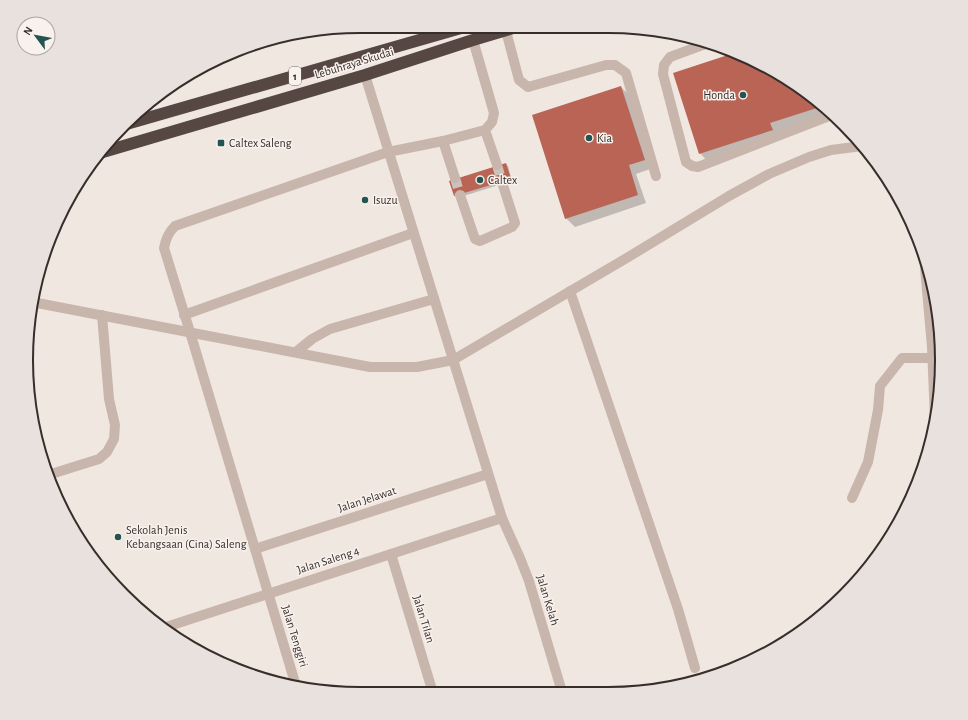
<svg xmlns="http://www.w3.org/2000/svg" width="968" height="720" font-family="'Alegreya Sans',sans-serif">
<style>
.shadow{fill:#0003}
.building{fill:#b96455}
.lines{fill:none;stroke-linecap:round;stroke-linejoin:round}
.minor-tunnel{stroke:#cbc2bc;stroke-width:10;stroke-dasharray:10 5;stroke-linecap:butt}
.minor{stroke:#c8b6ad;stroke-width:10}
.highway{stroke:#574743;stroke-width:12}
.poi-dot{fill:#245452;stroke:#f8f1ec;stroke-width:1.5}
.labels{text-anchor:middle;stroke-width:3;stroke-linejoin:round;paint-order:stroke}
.shield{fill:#f8f1ec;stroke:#716865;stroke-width:1}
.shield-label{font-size:11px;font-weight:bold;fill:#372d2b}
.street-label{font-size:12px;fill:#372d2b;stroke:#f8f1ec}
.poi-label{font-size:12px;fill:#372d2b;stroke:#f8f1ec;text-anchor:start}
.rim{fill:none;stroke:#372d2b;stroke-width:2}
</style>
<rect width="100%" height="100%" fill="#f0e7e0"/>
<!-- shadow -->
<g class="shadow">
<polygon points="794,82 829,115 708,162 700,153"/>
<polygon points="621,87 629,95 653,168 636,174 646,203 575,227 566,218"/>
<polygon points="506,164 508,166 512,181 457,198 455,196 451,181"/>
</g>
<!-- building -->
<g class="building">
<polygon points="731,54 794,82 820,107 770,123 773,130 699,154 673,73"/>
<polygon points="621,86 645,160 629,165 638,195 565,219 532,115"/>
<polygon points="506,163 511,179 454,196 449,181"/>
</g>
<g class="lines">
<!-- minor-tunnel -->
<g class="minor-tunnel">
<polyline points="497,165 502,182"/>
<polyline points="455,178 460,195"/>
</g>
<!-- minor -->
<g class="minor">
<polyline points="506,31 519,80 528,87 606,65 615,65 626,73 656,176"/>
<polyline points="708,43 670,57 664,65 663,74 686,162 692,166 698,167 829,116"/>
<polyline points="365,75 502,518 520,558 529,581 562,692"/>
<polyline points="485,130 497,165"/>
<polyline points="443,141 455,178"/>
<polyline points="460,195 475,239 480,241 512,227 515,223 502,182"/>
<polyline points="924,256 932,347 935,420"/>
<polyline points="570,291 678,609 695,668"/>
<polyline points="32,302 370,367 417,367 453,360 625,259 729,196 769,174 809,157 831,150 862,146"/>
<polyline points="184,315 413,233"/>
<polyline points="296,352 312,339 330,329 434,299"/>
<polyline points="48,475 99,459 107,452 114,439 115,425 109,399 102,315"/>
<polyline points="852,498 868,462 878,410 880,386 902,358 933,358"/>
<polyline points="255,549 488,474"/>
<polyline points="391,554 433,693"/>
<polyline points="163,628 502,518"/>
<path d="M296,686L190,332L164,248C166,239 168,233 175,226L388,152L443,141L485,130L492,122L494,113L473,40"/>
</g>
<!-- highway -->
<g class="highway">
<polyline points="123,125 468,26"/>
<polyline points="103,152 365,75 473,40 520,26"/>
</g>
</g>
<!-- markers -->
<g class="poi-dot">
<circle cx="743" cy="95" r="4"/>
<circle cx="589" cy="138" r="4"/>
<rect x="217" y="139" width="8" height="8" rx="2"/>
<circle cx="480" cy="180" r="4"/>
<circle cx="365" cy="200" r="4"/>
<circle cx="118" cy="537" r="4"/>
</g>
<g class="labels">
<!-- shield labels -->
<rect class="shield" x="289" y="67" width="12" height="18" rx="3"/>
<g class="shield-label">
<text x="295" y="80">1</text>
</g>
<!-- street labels -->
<g class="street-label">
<text transform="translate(354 63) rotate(-17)" y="4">Lebuhraya Skudai</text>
<text transform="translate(367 499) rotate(-18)" y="4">Jalan Jelawat</text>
<text transform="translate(328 560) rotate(-18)" y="4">Jalan Saleng 4</text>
<text transform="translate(548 600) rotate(73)" y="4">Jalan Kelah</text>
<text transform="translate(424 619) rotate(73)" y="4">Jalan Tilan</text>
<text transform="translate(295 636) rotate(73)" y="4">Jalan Tenggiri</text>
</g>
<!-- poi labels -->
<g class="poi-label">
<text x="735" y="99" text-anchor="end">Honda</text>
<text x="597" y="142">Kia</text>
<text x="229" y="147">Caltex Saleng</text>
<text x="488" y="184">Caltex</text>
<text x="373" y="204">Isuzu</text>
<text x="126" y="534">Sekolah Jenis<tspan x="126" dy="14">Kebangsaan (Cina) Saleng</tspan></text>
</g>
</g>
<!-- crop -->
<path d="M0 0H968V720H0ZM360 33H608A327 327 0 0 1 935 360V360A327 327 0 0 1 608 687H360A327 327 0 0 1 33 360V360A327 327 0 0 1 360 33Z" fill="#e9e1dd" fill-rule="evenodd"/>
<path class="rim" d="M360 33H608A327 327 0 0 1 935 360V360A327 327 0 0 1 608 687H360A327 327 0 0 1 33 360V360A327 327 0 0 1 360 33Z"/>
<!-- north arrow -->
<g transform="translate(36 36) rotate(302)"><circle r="19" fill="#f8f1ec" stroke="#aba39f"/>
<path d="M0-3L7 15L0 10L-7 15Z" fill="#245452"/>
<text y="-6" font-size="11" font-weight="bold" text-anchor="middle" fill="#372d2b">N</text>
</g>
</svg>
